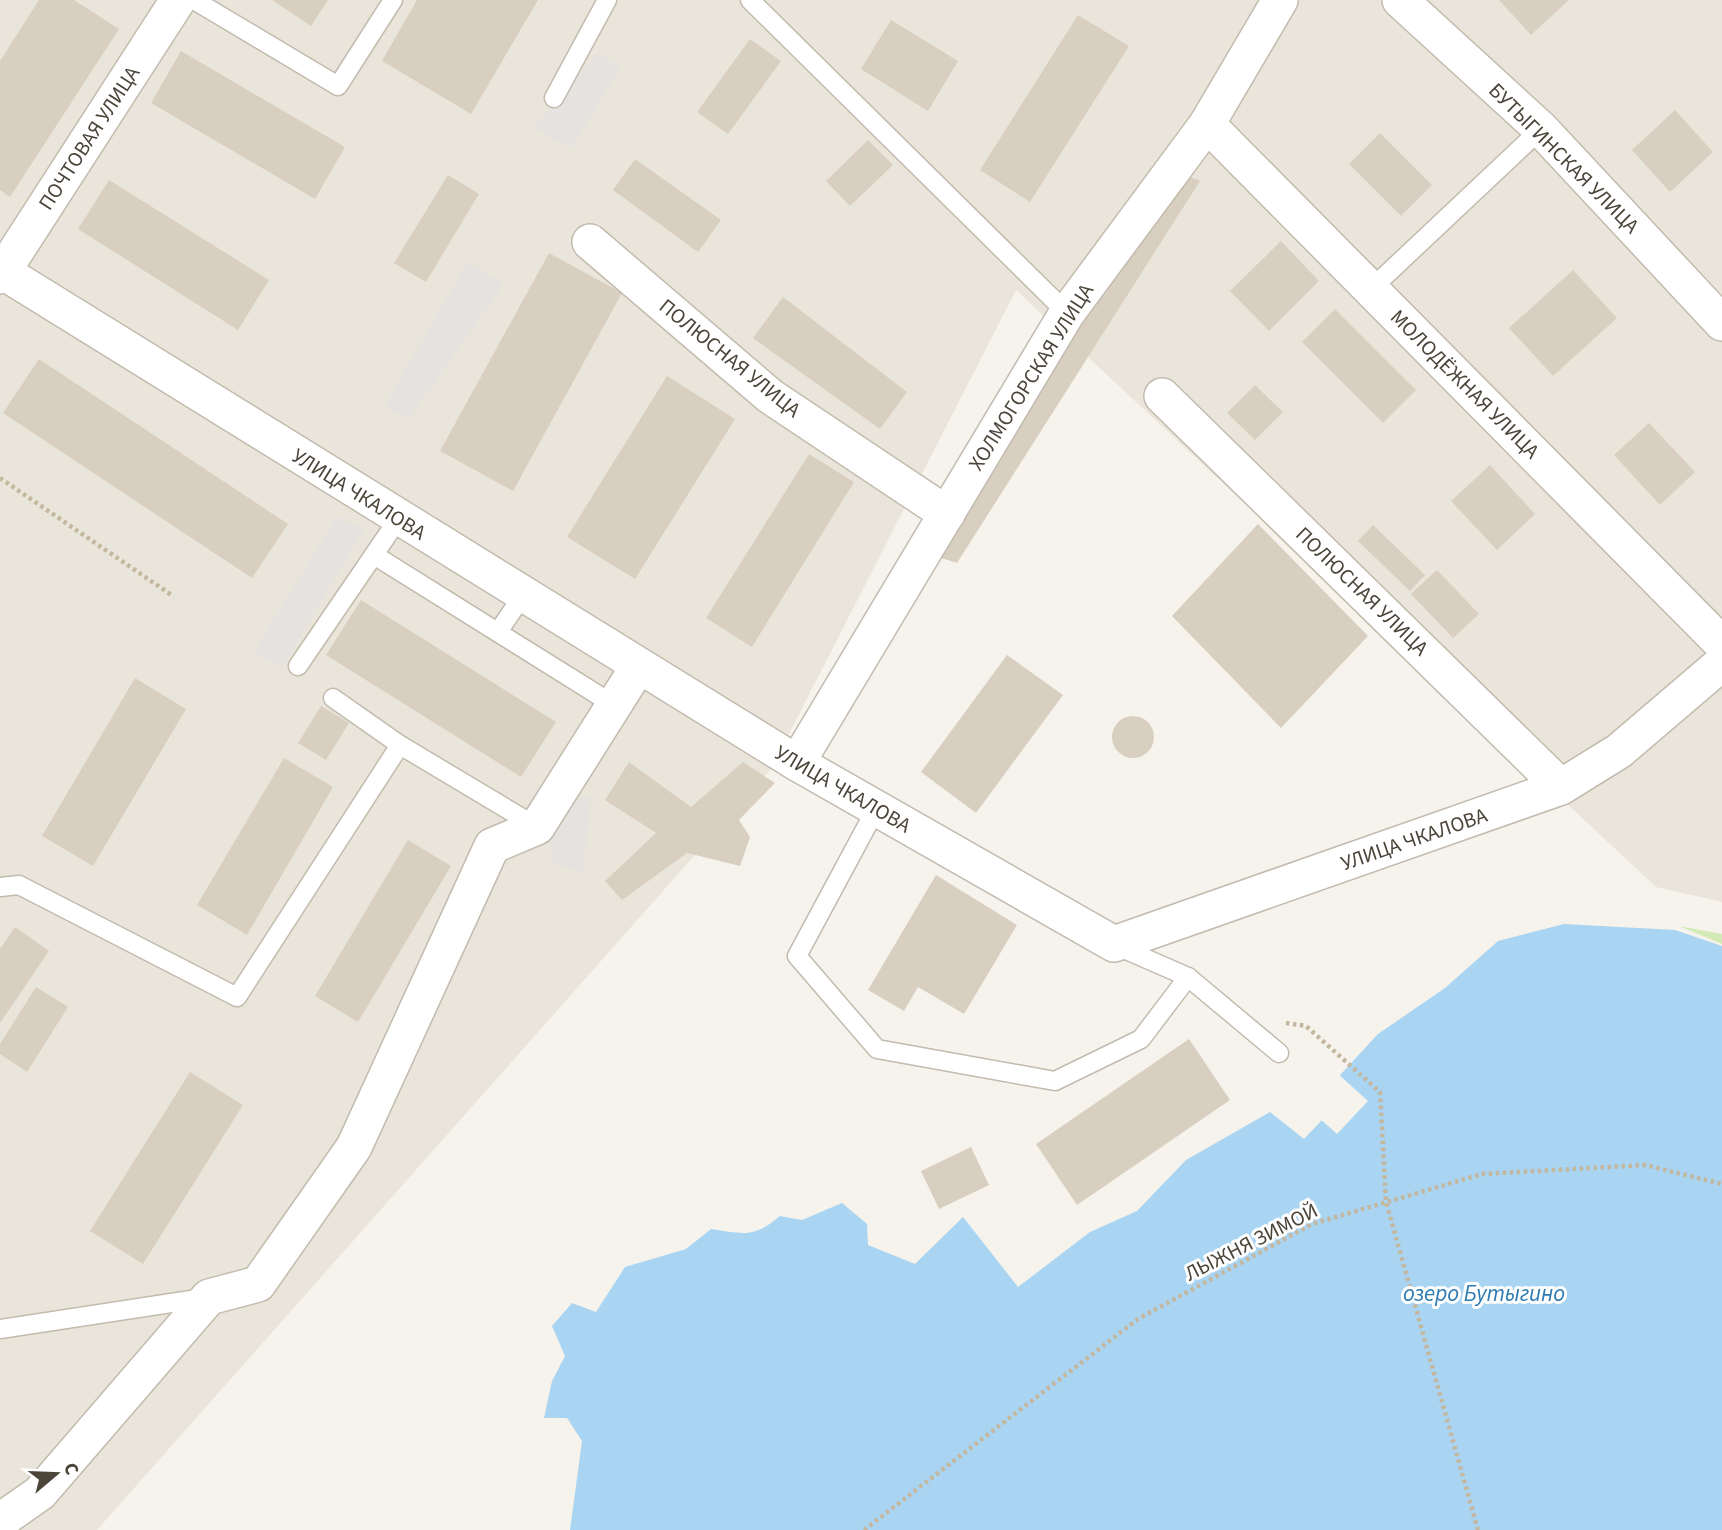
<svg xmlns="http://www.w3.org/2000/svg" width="1722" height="1530" font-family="'Source Sans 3',sans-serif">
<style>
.residential{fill:#eae5da}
.green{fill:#d2eab5}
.parking{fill:#e5e3e0}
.water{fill:#a9d4f2}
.pier{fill:#f6f3ec}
.building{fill:#d8cfc1}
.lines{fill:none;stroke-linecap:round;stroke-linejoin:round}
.lane-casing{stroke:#c2bbae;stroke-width:21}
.street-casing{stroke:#c2bbae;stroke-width:38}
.path{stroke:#c4b79f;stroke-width:4.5;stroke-dasharray:3.5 3.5;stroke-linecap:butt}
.lane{stroke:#fff;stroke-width:18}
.street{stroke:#fff;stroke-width:35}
.labels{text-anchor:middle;stroke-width:6;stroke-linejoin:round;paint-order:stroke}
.street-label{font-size:21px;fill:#4b4439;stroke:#fff}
.water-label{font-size:23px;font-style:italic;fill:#2e7ab2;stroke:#fff}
</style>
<rect width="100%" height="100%" fill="#f6f3ec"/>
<!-- residential -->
<polygon class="residential" points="0,0 1722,0 1722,902 1656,887 1016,290 771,769 97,1530 0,1530"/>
<!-- green -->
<polygon class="green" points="1679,926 1722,934 1722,944"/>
<!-- parking -->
<g class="parking">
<polygon points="599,52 620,68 571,149 533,127"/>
<polygon points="468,261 503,285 408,420 385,405"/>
<polygon points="337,517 364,529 283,667 253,652"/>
<polygon points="591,797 583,874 552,862 544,800"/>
</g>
<!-- water -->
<path class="water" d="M1564,924L1675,930L1722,946V1530H570L582,1441L567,1418H544L552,1381L565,1356L552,1326L572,1303L596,1312L625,1267L686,1249L711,1229C744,1234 754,1238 780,1216L802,1220L842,1203L867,1224L868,1245L915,1264L963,1217L1018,1287L1090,1232L1137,1211L1186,1160L1270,1112L1304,1139L1341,1100L1329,1087L1378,1034L1445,988L1498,941Z"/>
<!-- pier -->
<polygon class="pier" points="1337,1073 1368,1101 1337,1134 1319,1118 1336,1100 1326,1087"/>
<!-- building -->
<g class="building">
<polygon points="39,0 74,0 119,29 10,197 0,190 0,61"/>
<polygon points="272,0 328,0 311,26"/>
<polygon points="417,0 538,0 471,114 382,61"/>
<polygon points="1499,0 1569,0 1531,35"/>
<polygon points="1078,15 1129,46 1030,202 980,170"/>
<polygon points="891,20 958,61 928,111 861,69"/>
<polygon points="750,39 781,61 728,134 697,112"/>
<polygon points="181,51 345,147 315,199 151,103"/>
<polygon points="1675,110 1713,152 1670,192 1632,150"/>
<polygon points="1380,133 1432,185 1401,216 1349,164"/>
<polygon points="868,140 893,165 850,206 826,181"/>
<polygon points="635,159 721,220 698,252 613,190"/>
<polygon points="1180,173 1200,181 957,563 935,556 1089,302"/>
<polygon points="448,175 479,194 426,282 394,263"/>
<polygon points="109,180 269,280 238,330 78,229"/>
<polygon points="1281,241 1319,281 1269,331 1230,291"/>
<polygon points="549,253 622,293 513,491 440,451"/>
<polygon points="1573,270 1617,318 1553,376 1509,328"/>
<polygon points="783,297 907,392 880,429 753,338"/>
<polygon points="1335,309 1416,390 1383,423 1302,342"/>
<polygon points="39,359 288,524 252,578 3,413"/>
<polygon points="667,376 735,419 635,579 567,537"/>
<polygon points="1255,385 1283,412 1255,440 1227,413"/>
<polygon points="1649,423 1695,472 1660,505 1614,455"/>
<polygon points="809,454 854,482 752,647 706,618"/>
<polygon points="1490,465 1535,514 1497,550 1451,501"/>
<polygon points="1258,524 1368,636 1281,728 1172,616"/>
<polygon points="1373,525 1425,575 1410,591 1358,541"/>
<polygon points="1437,570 1479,614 1453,638 1411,594"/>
<polygon points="361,600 556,722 521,777 326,655"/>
<polygon points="1007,655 1063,695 976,813 921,772"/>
<polygon points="135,678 186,709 93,866 42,836"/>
<polygon points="321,706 349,723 326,760 298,743"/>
<circle cx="1133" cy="737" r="21"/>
<polygon points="284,758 333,787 247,935 197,905"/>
<polygon points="629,762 691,807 743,762 775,783 739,820 750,837 740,866 687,853 622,900 605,881 656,833 605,800"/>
<polygon points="408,840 451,866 358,1022 315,996"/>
<polygon points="936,875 1017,925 964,1014 918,987 904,1011 868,990"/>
<polygon points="15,927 49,951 0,1023 0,949"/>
<polygon points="36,987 68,1007 27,1072 0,1054 0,1044"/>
<polygon points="1189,1039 1230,1100 1077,1205 1036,1144"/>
<polygon points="190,1072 243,1105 143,1264 90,1231"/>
<polygon points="971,1147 989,1185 939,1209 921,1171"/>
</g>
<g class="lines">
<defs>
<g id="lane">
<polyline points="194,0 338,86 393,0"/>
<polyline points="750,0 1067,313"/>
<polyline points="554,98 607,0"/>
<polyline points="1371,289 1541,129"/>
<polyline points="374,555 614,705"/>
<polyline points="498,632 523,595"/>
<polyline points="298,666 399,518"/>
<polyline points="333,698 400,745"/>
<polyline points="876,809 797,956 877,1049 1055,1081 1141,1039 1188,977"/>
<polyline points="0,887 19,885 237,997 400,745 537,827"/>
<polyline points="1117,946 1188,977 1279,1053"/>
<polyline points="0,1329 204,1298"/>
</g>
<g id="street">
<polyline points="1400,0 1541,129 1722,323"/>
<polyline points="1207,124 1722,644"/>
<polyline points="590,242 770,396 947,514"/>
<polyline points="0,270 797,763 1114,944 1561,787 1619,751 1722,663"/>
<polyline points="0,276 178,0"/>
<polyline points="1162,396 1561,787"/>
<polyline points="797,763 1067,313 1207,124 1280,0"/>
<polyline points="0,1521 40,1493 209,1297 258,1284 354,1147 492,846 537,827 638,667"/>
</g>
</defs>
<!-- lane casing -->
<use href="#lane" class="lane-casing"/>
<!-- street casing -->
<use href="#street" class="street-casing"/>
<!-- path -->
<g class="path">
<polyline points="0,478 173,596"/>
<polyline points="1286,1023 1306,1026 1380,1092 1386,1202 1478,1530"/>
<polyline points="864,1530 1138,1319 1312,1224 1482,1174 1645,1165 1722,1184"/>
</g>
<!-- lane -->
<use href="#lane" class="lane"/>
<!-- street -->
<use href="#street" class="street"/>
</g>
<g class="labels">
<!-- street labels -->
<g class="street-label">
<text transform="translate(89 138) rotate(-57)" y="7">ПОЧТОВАЯ УЛИЦА</text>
<text transform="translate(1564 158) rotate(45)" y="7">БУТЫГИНСКАЯ УЛИЦА</text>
<text transform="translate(730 358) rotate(39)" y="7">ПОЛЮСНАЯ УЛИЦА</text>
<text transform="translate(1031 377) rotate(-58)" y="7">ХОЛМОГОРСКАЯ УЛИЦА</text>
<text transform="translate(1465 384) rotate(45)" y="7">МОЛОДЁЖНАЯ УЛИЦА</text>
<text transform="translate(359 494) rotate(32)" y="7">УЛИЦА ЧКАЛОВА</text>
<text transform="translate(1362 591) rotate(44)" y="7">ПОЛЮСНАЯ УЛИЦА</text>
<text transform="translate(843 789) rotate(30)" y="7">УЛИЦА ЧКАЛОВА</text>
<text transform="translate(1414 839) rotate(-19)" y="7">УЛИЦА ЧКАЛОВА</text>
<text transform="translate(1251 1242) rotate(-27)" y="7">ЛЫЖНЯ ЗИМОЙ</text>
</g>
<!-- water labels -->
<g class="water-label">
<text x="1484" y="1301">озеро Бутыгино</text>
</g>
</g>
<!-- north arrow -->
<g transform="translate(56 1474) rotate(71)" stroke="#ffffff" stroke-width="5" paint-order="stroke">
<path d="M0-5L12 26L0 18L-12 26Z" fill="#4b4439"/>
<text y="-10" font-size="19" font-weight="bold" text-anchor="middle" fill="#4b4439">С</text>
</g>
</svg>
